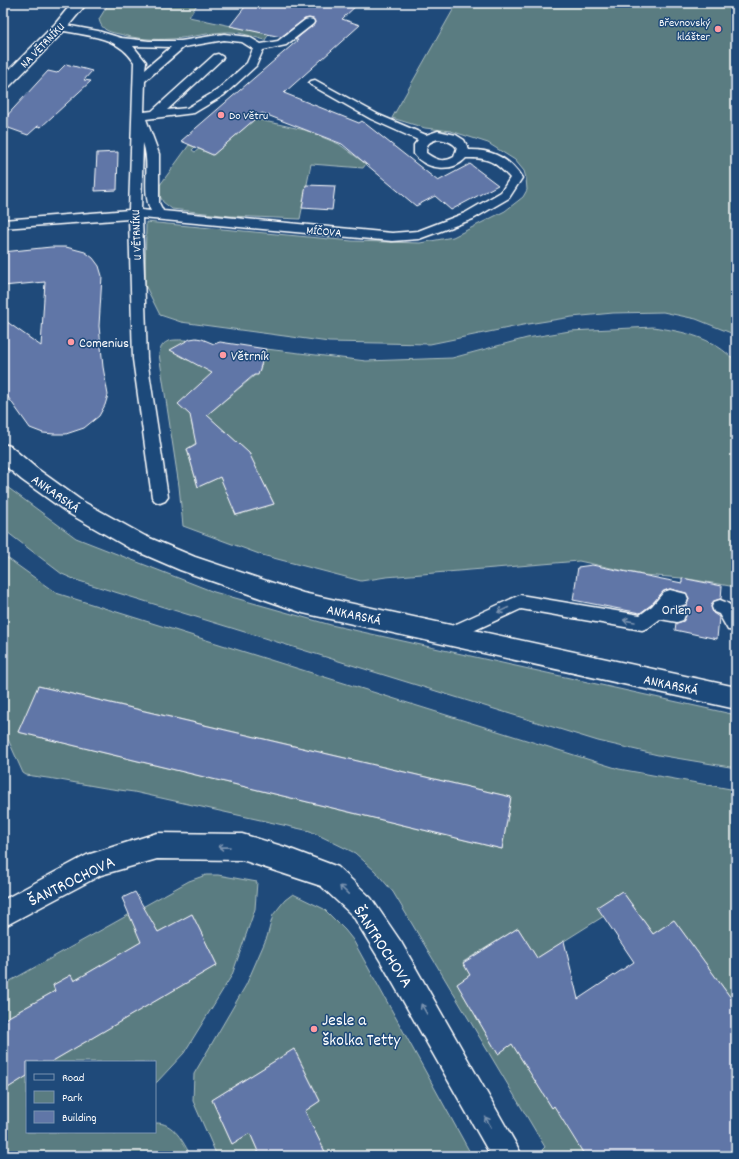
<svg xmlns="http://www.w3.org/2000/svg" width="739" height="1159" font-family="Dekko,sans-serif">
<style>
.green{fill:#5a7c81;stroke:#acbec0;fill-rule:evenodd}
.building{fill:#6076a7;stroke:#fff}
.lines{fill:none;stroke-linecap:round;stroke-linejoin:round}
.lane-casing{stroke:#fff;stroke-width:3}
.street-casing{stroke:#fff;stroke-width:3}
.secondary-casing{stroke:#fff;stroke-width:3}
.lane{fill:#1f4a7a;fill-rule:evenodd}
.street{fill:#1f4a7a;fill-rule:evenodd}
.secondary{fill:#1f4a7a;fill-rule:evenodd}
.oneway{stroke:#7992af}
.poi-dot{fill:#ff9aa2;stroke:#1f4a7a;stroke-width:1.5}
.labels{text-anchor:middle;stroke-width:3;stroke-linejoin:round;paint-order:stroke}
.far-poi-label{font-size:12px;fill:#fff;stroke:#1f4a7a;text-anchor:end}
.far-street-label{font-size:12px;fill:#fff;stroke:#1f4a7a}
.poi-label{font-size:14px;fill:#fff;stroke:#1f4a7a;text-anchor:start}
.street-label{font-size:14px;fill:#fff;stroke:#1f4a7a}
.near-street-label{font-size:17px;fill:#fff;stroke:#1f4a7a}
.near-poi-label{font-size:17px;fill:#fff;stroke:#1f4a7a;text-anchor:start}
</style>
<rect width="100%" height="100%" fill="#1f4a7a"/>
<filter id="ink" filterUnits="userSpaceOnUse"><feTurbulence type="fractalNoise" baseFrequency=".025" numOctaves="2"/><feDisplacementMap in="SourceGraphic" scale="8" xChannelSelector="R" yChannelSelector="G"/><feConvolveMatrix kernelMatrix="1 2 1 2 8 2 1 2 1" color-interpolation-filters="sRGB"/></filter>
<g filter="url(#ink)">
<!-- green -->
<g class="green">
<path d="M109,3H198L189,17L269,34L265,40C253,37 241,32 229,32C210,32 190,38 171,39C154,40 136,39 119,34C109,32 101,30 99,19Z"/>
<polygon points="457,3 736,3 736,335 696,319 663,312 613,313 572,317 528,324 430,344 329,342 181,322 160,315 145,285 146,222 352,241 420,243 453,237 505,211 523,197 527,190 526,178 524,171 515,160 488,143 451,131 425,128 392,118"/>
<polygon points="255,119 305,130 339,144 366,164 363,168 311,164 300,219 230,216 172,209 163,202 160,196 160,185 189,145 195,147 192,150 195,152 199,149 213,155"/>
<path d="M653,327C685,332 713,337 736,362V587L682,578L643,575L579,561L386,577L361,581L262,555L183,526L179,486L159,354C162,338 173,340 187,340L183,344L182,356L187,360L195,361L223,364L178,404L195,419L191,422L193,430L202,439L187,449L198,487L220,477L237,515L274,504L253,462L228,471L251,455L207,415L259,372L266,349L366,361L452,358L527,338L570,331Z"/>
<polygon points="3,484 76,538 214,592 331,625 736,715 736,768 658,755 598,741 76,580 62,574 3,529"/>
<path d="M3,555L56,593L619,769L736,790V1005L674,920L653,934L622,891L598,907L604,916L537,958L518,928L463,962L470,975L457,984L498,1054L512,1044L552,1108L608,1069L585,1156H545L542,1150L545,1147L393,892L375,871L355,853L310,831L134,792C97,788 62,779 26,775L23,773L3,728ZM39,686L511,797L502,849L18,732Z"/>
<polygon points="206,875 218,875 257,882 255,909 232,975 184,1053 157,1082 155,1083 155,1062 51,1062 217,965 192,914 158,932 155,927 139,936 141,942 74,981 71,975 53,985 55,991 3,1020 3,985 189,881"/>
<polygon points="293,894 324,909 345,930 353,940 472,1156 327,1156 305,1111 320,1101 294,1049 212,1100 232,1144 250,1133 260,1156 217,1156 193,1101 194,1074 246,985 267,937 273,915 285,900"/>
<path d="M27,1076V1132H114L115,1134L119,1132H155V1123C174,1122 183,1142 191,1156H3V1091Z"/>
</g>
<!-- building -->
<g class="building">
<polygon points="248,3 359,3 342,19 360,25 284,93 359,123 362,121 438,181 470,164 498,185 451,210 435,196 416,206 342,144 262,113 213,155 181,141 298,40 295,40 315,23 313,19 305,19 281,37 230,26"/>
<polygon points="66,64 92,71 84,80 91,81 41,127 38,126 28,135 3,126 3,120 48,71 57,73"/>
<polygon points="118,152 117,190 95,191 97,153"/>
<polygon points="306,185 335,186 332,210 302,208"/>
<polygon points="51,247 66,247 85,252 93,258 99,266 102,276 99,326 103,367 108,395 105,405 99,416 84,428 66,434 54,434 43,433 30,428 3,390 3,319 41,346 45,282 3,286 3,252"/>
<polygon points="196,338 202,339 214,344 220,342 266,349 258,375 254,375 207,415 249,453 274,504 236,515 220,477 198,487 187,449 196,444 190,415 178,404 212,373 170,350 190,339"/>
<polygon points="592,565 682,583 682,578 722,586 721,599 714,601 711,606 713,613 719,617 717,639 675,630 676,623 683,621 686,616 684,609 679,607 687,605 689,598 686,593 670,589 664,591 651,605 640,613 573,600 578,567"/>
<polygon points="38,686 511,797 502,849 18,732"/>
<polygon points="622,891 653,934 674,920 736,1005 736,1156 585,1156 554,1106 552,1108 512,1044 498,1054 457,984 470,975 463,963 518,928 537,958 564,941 578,999 634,962 597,907"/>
<polygon points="135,892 158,932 192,914 217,965 51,1062 27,1062 27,1076 3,1091 3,1020 55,991 53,985 71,975 74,981 141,942 122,898"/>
<polygon points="294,1049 320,1101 305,1111 327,1156 260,1156 250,1133 232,1144 212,1100"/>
</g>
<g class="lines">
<defs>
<g id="lane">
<path d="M309,19L313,20L314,22L313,24L286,45L263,50L256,66L224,95L194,113L146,119L159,154V203L163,211L392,233L418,231L465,213L501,192L510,178C496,162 488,157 466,158C453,173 425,170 414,154V145L418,140L371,119L311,85L309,83L311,81L315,80L379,115L426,135L438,131L456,135L464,140L469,150C492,149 510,159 522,178L509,198L473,219L419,239L392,241L142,218L147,359L168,497L165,501L160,503L155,501L152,497L133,359L129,219L3,228V220L129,210L134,62C116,34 86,37 56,29L55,27L60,24L98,31L121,38L149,41H181L224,34L249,37L261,44L278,41L305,20ZM224,40L242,42L253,49L247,63L216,91L187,108L167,110L222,59L223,57L218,54L214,55L152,111L144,112L145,81L184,47ZM133,46L171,47L145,69L146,62ZM438,139C446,140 453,142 457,148L454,157C443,163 436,160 426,153C426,143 429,142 438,139ZM143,143C151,165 141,191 151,211L141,210Z"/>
<polygon points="670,590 686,594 688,599 686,604 680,606 673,605 672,607 683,610 685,615 683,620 677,622 660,619 648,628 642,630 521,609 449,642 443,640 441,635 443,630 520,595 640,615 652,606 664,592"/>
<path d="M720,600C738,606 736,614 736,631L728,630L719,614L714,612L712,607L714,602Z"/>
</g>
<polygon id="street" points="157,833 242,834 285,847 338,867 371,898 401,942 517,1146 522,1156 491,1156 381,962 353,916 321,886 242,860 157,859 101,875 3,927 3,900 87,855"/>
<g id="secondary">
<polygon points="72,3 87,3 65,30 8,88 3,90 3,76 55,24"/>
<polygon points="3,444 10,446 36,468 82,501 145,536 195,557 303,593 736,687 736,709 303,613 180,570 129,548 68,513 22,480 3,464"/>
</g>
</defs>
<!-- lane casing -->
<use href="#lane" class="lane-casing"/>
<!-- street casing -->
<use href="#street" class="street-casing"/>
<!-- secondary casing -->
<use href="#secondary" class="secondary-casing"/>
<!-- lane -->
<use href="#lane" class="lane"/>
<!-- street -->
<use href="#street" class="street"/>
<!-- secondary -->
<use href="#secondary" class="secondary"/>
</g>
<!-- one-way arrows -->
<defs><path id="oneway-shaft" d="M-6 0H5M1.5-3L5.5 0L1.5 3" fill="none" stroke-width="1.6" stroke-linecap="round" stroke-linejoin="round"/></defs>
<g class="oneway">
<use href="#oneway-shaft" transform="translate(503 610) rotate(155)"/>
<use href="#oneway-shaft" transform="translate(629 621) rotate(-170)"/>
<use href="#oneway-shaft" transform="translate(224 847) rotate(-179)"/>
<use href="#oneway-shaft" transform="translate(344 890) rotate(-136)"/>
<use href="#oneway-shaft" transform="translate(424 1009) rotate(-120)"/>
<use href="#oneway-shaft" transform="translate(488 1122) rotate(-120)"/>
</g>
</g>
<!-- markers -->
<g class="poi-dot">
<circle cx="718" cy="29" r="4"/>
<circle cx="221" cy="115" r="4"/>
<circle cx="71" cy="342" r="4"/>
<circle cx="223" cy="355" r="4"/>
<circle cx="699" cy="609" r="4"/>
<circle cx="314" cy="1029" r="4"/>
</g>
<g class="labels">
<!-- far-poi labels -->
<g class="far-poi-label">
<text x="710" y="26">Břevnovský<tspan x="710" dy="14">klášter</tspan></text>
<text x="229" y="119" text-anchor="start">Do Větru</text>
</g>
<!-- far-street labels -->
<g class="far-street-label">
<text transform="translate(42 45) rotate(-46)" y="4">NA VĚTRNÍKU</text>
<text transform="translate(324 231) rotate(5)" y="4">MÍČOVA</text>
<text transform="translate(136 235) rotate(-92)" y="4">U VĚTRNÍKU</text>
</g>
<!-- poi labels -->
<g class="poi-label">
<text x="79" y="347">Comenius</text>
<text x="231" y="360">Větrník</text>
<text x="691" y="614" text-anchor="end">Orlen</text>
</g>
<!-- street labels -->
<g class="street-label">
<text transform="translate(56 493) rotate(35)" y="5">ANKARSKÁ</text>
<text transform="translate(354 614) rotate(12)" y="5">ANKARSKÁ</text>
<text transform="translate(671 684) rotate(12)" y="5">ANKARSKÁ</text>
</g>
<!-- near-street labels -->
<g class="near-street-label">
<text transform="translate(71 880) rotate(-26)" y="6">ŠANTROCHOVA</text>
<text transform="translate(384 946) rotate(57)" y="6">ŠANTROCHOVA</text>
</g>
<!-- near-poi labels -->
<g class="near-poi-label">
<text x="322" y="1025">Jesle a<tspan x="322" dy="20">školka Tetty</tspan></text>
</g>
</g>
<!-- margin -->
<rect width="739" height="1159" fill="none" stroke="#1f4a7a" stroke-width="16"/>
<rect x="8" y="8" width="723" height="1143" fill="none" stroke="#fff" stroke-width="1.5" filter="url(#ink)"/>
<!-- legend -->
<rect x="26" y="1061" width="130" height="72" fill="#1f4a7a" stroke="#7992af"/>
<rect x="34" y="1074" width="20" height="6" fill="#1f4a7a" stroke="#7992af"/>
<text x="62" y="1081" font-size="12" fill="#ffffff">Road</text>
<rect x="34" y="1091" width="20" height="12" fill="#5a7c81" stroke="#7992af"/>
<text x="62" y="1101" font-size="12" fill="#ffffff">Park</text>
<rect x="34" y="1111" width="20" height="12" fill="#6076a7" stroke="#7992af"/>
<text x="62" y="1121" font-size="12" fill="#ffffff">Building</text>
</svg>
